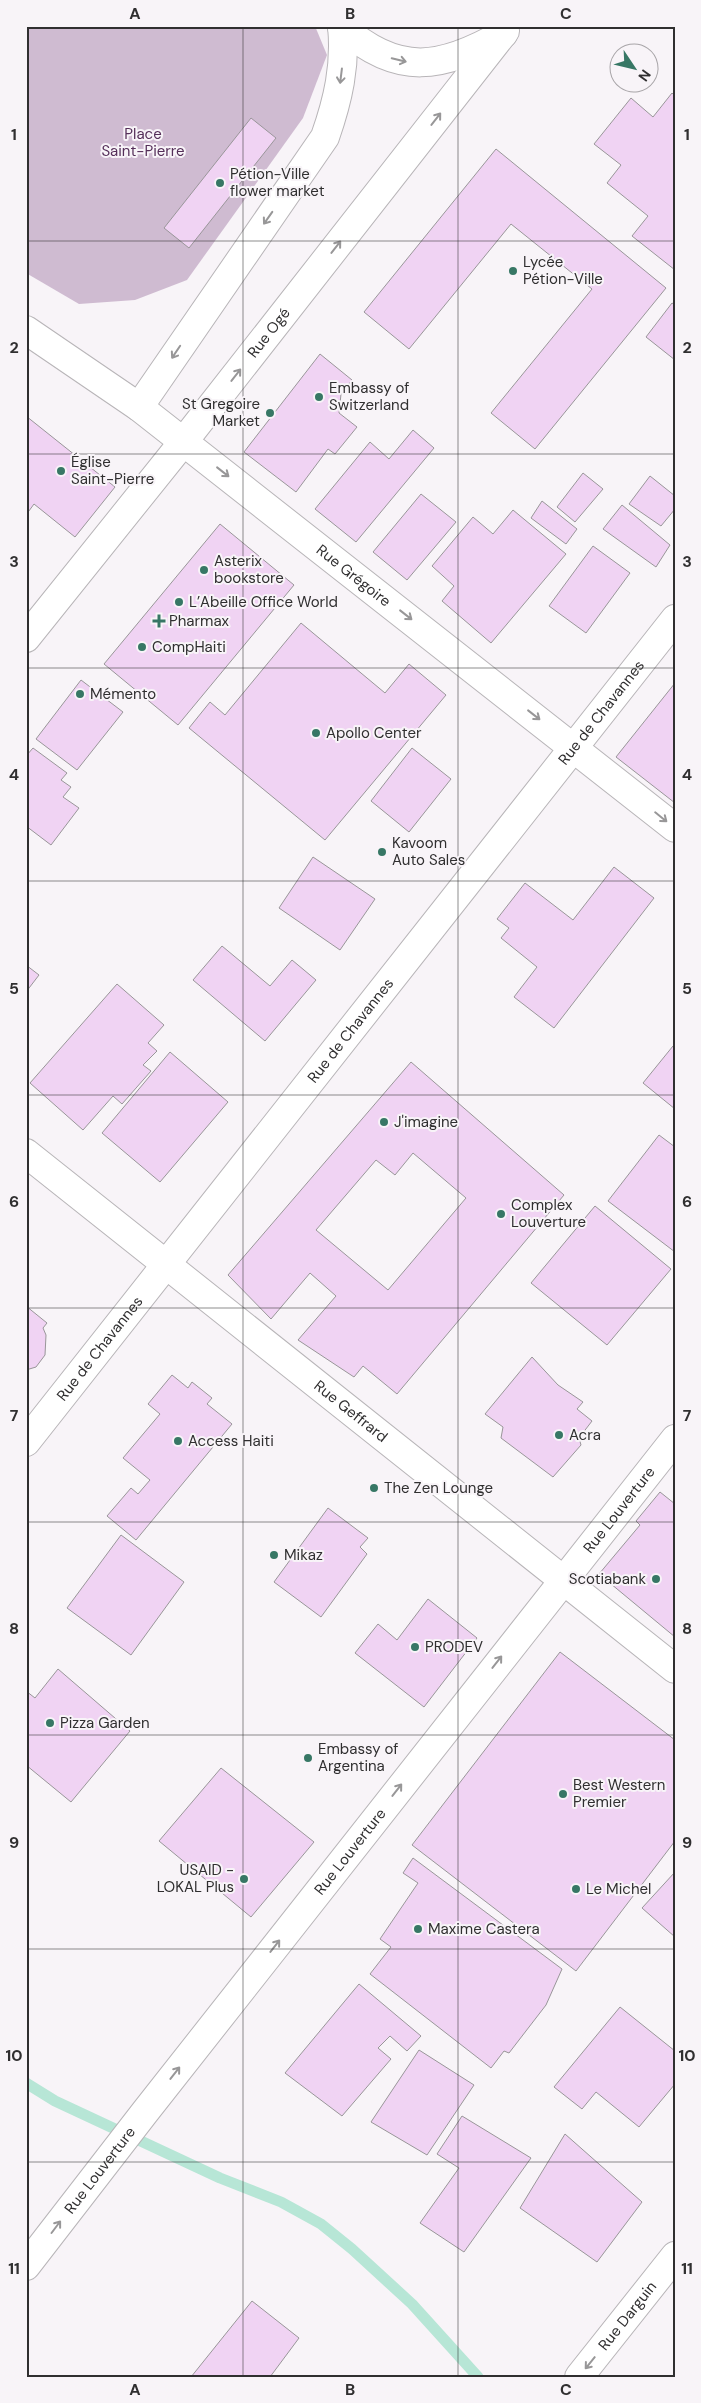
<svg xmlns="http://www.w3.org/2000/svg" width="701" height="2403" font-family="'DM Sans',sans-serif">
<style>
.green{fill:#cfbbd1}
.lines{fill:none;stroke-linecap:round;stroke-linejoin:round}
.stream{stroke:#b7e6d6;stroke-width:11}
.building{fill:#f0d3f3;stroke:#999699;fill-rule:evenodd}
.minor-casing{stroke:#b8b5b8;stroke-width:30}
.tertiary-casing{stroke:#b8b5b8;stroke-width:30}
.secondary-casing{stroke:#b8b5b8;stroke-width:30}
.minor{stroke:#fff;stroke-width:28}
.tertiary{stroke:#fff;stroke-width:28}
.secondary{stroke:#fff;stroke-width:28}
.oneway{stroke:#989798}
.grid{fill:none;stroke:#302f30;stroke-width:1;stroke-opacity:0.55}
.poi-dot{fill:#377765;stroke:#f8f4f8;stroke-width:2}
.labels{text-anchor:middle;stroke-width:4;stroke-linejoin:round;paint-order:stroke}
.park-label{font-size:15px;fill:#552f59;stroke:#f8f4f8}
.poi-label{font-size:15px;fill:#302f30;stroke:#f8f4f8;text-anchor:start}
.street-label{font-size:15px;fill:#302f30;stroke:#f8f4f8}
.neatline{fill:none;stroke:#302f30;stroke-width:2}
.grid-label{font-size:16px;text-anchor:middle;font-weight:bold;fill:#302f30}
</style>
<rect width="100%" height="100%" fill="#f8f4f8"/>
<!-- green -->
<polygon class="green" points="26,26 315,26 327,55 303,118 187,280 135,300 79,304 26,273"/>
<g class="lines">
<!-- stream -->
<polyline class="stream" points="26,2083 55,2101 220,2178 281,2202 321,2224 352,2249 412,2304 478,2377"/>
</g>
<!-- building -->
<g class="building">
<polygon points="672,93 675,96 675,270 632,236 648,216 607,183 621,165 594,144 631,98 653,117"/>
<polygon points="251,118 276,138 189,248 164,228"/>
<polygon points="496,149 666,288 535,449 491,413 592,289 511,224 409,349 364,312"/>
<polygon points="672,303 675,305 675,360 646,337"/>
<polygon points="320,354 352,380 341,394 339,413 357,427 335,454 328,449 296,492 244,452"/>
<polygon points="26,416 115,487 75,537 34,504 26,515"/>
<polygon points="413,430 434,448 356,542 315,509 370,442 389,459"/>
<polygon points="583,473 603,489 575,522 557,507"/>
<polygon points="650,476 675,496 675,509 661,526 629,504"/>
<polygon points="421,494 456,522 407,580 373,552"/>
<polygon points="542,501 577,529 566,544 531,518"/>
<polygon points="622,505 670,545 656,567 603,529"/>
<polygon points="513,510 566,554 491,643 442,601 454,586 432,566 473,517 493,534"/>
<polygon points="220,524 294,585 178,725 104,664"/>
<polygon points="593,546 630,573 586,633 549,606"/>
<polygon points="301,623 385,693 409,664 446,695 325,840 189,728 210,702 225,715"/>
<polygon points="81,680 123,712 77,770 36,739"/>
<polygon points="675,683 675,803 616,757"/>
<polygon points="33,748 67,773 61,780 71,787 63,797 79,808 51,845 26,826 26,756"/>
<polygon points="412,748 451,779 409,832 371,801"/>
<polygon points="313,857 375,899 340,950 279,908"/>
<polygon points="614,867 654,898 554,1028 514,997 537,967 501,938 509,928 497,919 525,883 573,920"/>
<polygon points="222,946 270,986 292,960 316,980 265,1041 193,980"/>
<polygon points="26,965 39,975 26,992"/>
<polygon points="117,984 164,1025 148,1043 157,1051 143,1065 151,1071 122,1104 113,1096 83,1130 30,1083"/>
<polygon points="673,1046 675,1047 675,1109 643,1083"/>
<polygon points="170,1052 228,1102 160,1182 102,1133"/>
<path d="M411,1062L564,1195L397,1394L363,1366L354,1377L298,1340L336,1296L310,1273L271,1319L228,1275ZM413,1153L466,1198L388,1290L316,1230L376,1160L395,1175Z"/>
<polygon points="659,1135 675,1147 675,1252 608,1201"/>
<polygon points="595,1206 671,1269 607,1345 531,1283"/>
<polygon points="26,1306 47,1323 43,1328 46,1335 45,1355 36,1367 26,1370"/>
<polygon points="532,1357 558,1385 583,1402 577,1409 592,1421 579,1438 581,1445 553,1477 501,1438 503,1427 485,1414"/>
<polygon points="172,1375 188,1388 192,1382 212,1398 207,1404 232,1424 136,1540 107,1516 131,1488 138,1494 150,1480 123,1458 160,1414 148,1404"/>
<polygon points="660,1492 675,1504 675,1637 599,1574 640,1525 636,1521"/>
<polygon points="328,1508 368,1538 360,1547 367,1554 321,1617 274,1582"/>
<polygon points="121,1535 184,1582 131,1655 67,1608"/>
<polygon points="428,1599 477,1638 424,1707 355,1653 378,1624 397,1640"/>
<polygon points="560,1652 675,1740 675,1841 576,1971 412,1845"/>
<polygon points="58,1669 130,1731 71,1802 26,1765 26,1691 35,1698"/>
<polygon points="221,1768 314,1842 251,1917 159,1841"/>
<polygon points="413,1858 562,1969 546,2005 509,2053 504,2051 491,2068 370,1974 391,1947 380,1939 418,1883 403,1873"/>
<polygon points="675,1872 675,1937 642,1908"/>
<polygon points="359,1984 421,2036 407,2051 390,2036 378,2048 391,2059 342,2116 285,2073"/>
<polygon points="620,2007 675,2051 675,2084 639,2127 596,2092 582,2109 554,2087"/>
<polygon points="419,2050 474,2085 427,2155 371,2122"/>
<polygon points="462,2116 531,2158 464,2252 420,2223 459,2168 437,2154"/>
<polygon points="565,2134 642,2202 597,2262 520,2208"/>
<polygon points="252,2301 299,2338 270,2377 191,2377"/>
</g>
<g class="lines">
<defs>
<g id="minor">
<polyline points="26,330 139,407"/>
<path id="s1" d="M26,1153L675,1669"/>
<path id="s2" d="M26,1442L675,619"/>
<path id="s3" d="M26,2266L145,2112L675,1439"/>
<path id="s4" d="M579,2377L675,2256"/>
</g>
<g id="tertiary">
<path id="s5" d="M26,638L184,441L505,31"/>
</g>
<g id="secondary">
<path id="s6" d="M342,26C346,65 338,100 325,137L139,407L675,828"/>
<path d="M342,27C398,77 442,69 503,34"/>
</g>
</defs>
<!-- minor casing -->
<use href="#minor" class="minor-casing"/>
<!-- tertiary casing -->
<use href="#tertiary" class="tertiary-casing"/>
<!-- secondary casing -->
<use href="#secondary" class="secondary-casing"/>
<!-- minor -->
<use href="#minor" class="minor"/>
<!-- tertiary -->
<use href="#tertiary" class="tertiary"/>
<!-- secondary -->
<use href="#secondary" class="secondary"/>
</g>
<!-- one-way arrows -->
<defs><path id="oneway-shaft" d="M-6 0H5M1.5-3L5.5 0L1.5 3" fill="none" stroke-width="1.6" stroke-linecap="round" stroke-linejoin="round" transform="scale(1.25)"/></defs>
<g class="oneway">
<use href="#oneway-shaft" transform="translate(399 60) rotate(14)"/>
<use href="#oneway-shaft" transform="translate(341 76) rotate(97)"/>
<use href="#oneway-shaft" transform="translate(436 119) rotate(-52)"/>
<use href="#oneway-shaft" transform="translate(268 218) rotate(125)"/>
<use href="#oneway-shaft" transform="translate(336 247) rotate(-52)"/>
<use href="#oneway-shaft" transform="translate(176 352) rotate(124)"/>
<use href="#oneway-shaft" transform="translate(236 375) rotate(-52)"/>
<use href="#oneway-shaft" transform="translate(223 472) rotate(38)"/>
<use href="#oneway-shaft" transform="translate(406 615) rotate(38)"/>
<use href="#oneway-shaft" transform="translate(534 715) rotate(38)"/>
<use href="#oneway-shaft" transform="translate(661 817) rotate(39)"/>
<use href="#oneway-shaft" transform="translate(497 1662) rotate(-52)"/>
<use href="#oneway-shaft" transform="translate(397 1790) rotate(-52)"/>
<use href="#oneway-shaft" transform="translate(275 1946) rotate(-52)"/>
<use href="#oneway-shaft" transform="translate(175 2073) rotate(-52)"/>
<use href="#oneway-shaft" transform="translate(56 2227) rotate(-53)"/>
<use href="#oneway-shaft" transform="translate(590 2363) rotate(129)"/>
</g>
<!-- grid -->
<path class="grid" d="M243,26V2377M458,26V2377M26,241H675M26,454H675M26,668H675M26,881H675M26,1095H675M26,1308H675M26,1522H675M26,1735H675M26,1949H675M26,2162H675"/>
<!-- markers -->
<g class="poi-dot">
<circle cx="220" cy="183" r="5"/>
<circle cx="513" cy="271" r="5"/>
<circle cx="319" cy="397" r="5"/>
<circle cx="270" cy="413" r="5"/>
<circle cx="61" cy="471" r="5"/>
<circle cx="204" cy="570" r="5"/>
<circle cx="179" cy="602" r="5"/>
<path d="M156.5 613.5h5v5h5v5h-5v5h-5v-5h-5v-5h5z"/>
<circle cx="142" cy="647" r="5"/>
<circle cx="80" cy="694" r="5"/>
<circle cx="316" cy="733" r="5"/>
<circle cx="382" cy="852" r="5"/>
<circle cx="384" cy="1122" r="5"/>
<circle cx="501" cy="1214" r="5"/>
<circle cx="559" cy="1435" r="5"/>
<circle cx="178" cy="1441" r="5"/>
<circle cx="374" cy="1488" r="5"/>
<circle cx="274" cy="1555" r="5"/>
<circle cx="656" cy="1579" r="5"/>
<circle cx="415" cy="1647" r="5"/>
<circle cx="50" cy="1723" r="5"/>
<circle cx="308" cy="1758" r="5"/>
<circle cx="563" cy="1794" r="5"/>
<circle cx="244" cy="1879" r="5"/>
<circle cx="576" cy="1889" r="5"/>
<circle cx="418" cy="1929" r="5"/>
</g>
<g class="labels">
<!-- park labels -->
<g class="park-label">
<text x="143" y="139">Place<tspan x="143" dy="17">Saint-Pierre</tspan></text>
</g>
<!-- poi labels -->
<g class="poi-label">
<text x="230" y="179">Pétion-Ville<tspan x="230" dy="17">flower market</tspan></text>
<text x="523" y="267">Lycée<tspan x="523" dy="17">Pétion-Ville</tspan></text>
<text x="329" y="393">Embassy of<tspan x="329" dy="17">Switzerland</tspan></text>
<text x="260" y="409" text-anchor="end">St Gregoire<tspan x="260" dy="17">Market</tspan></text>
<text x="71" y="467">Église<tspan x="71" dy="17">Saint-Pierre</tspan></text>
<text x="214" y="566">Asterix<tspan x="214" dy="17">bookstore</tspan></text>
<text x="189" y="607">L’Abeille Office World</text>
<text x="169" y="626">Pharmax</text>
<text x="152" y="652">CompHaiti</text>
<text x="90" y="699">Mémento</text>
<text x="326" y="738">Apollo Center</text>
<text x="392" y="848">Kavoom<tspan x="392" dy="17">Auto Sales</tspan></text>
<text x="394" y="1127">J'imagine</text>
<text x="511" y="1210">Complex<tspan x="511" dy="17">Louverture</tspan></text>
<text x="569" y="1440">Acra</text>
<text x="188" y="1446">Access Haiti</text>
<text x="384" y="1493">The Zen Lounge</text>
<text x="284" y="1560">Mikaz</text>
<text x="646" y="1584" text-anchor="end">Scotiabank</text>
<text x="425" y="1652">PRODEV</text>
<text x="60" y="1728">Pizza Garden</text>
<text x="318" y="1754">Embassy of<tspan x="318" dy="17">Argentina</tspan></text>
<text x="573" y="1790">Best Western<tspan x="573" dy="17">Premier</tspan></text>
<text x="234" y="1875" text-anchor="end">USAID -<tspan x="234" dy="17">LOKAL Plus</tspan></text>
<text x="586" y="1894">Le Michel</text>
<text x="428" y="1934">Maxime Castera</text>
</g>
<!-- street labels -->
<g class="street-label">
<text dy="5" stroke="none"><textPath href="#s5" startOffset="390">Rue Ogé</textPath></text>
<text dy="5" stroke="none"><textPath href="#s6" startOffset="714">Rue Grégoire</textPath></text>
<text dy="5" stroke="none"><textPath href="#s2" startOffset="929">Rue de Chavannes</textPath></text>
<text dy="5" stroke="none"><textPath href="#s2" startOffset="524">Rue de Chavannes</textPath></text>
<text dy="5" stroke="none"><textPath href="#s2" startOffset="119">Rue de Chavannes</textPath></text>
<text dy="5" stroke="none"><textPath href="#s1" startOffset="415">Rue Geffrard</textPath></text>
<text dy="5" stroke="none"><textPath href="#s3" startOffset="961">Rue Louverture</textPath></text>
<text dy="5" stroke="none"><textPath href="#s3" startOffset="526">Rue Louverture</textPath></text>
<text dy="5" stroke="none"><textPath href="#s3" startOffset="121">Rue Louverture</textPath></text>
<text dy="5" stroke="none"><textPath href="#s4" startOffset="78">Rue Darguin</textPath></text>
</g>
</g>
<!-- border -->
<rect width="701" height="2403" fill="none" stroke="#f8f4f8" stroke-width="55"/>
<!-- north arrow -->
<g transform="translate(634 68) rotate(125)"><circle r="24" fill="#f8f4f8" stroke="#a8a5a8"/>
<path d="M0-4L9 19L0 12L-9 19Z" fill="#377765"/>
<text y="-8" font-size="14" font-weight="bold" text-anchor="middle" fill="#302f30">N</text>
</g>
<rect x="28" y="28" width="646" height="2348" class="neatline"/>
<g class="grid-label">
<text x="135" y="19">A</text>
<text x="350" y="19">B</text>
<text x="566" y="19">C</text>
<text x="14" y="140">1</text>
<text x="687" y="140">1</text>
<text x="14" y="353">2</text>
<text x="687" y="353">2</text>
<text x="14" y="567">3</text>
<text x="687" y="567">3</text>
<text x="14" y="780">4</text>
<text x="687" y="780">4</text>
<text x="14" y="994">5</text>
<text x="687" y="994">5</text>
<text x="14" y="1207">6</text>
<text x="687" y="1207">6</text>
<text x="14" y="1421">7</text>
<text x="687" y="1421">7</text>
<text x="14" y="1634">8</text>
<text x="687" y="1634">8</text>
<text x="14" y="1848">9</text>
<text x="687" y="1848">9</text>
<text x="14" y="2061">10</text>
<text x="687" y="2061">10</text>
<text x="14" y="2274">11</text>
<text x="687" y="2274">11</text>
<text x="135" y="2395">A</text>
<text x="350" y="2395">B</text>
<text x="566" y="2395">C</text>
</g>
</svg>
